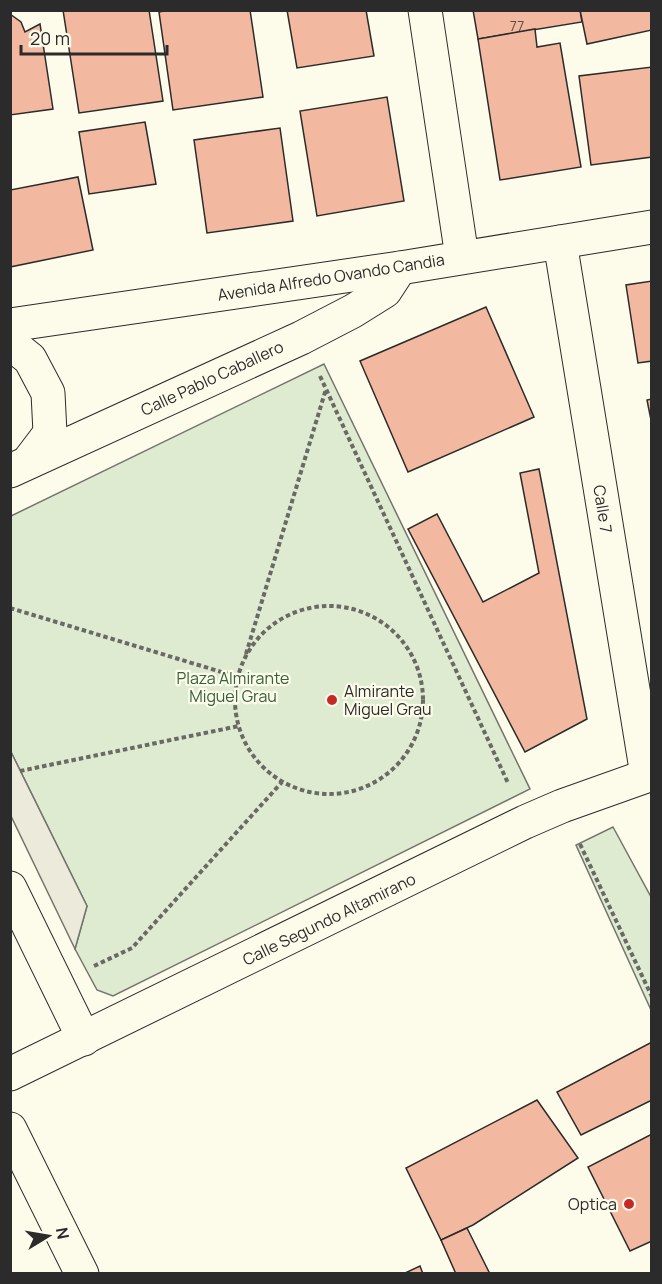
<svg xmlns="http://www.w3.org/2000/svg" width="662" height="1284" font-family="Manrope,sans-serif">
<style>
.green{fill:#deebd1;stroke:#74746e;stroke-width:1.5}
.parking{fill:#eceadb;stroke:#74746e;stroke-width:1.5}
.building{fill:#f2b8a0;stroke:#2b2b2b;stroke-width:1.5}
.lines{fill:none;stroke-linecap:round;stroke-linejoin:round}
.minor-casing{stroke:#2b2b2b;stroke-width:35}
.secondary-casing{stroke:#2b2b2b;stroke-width:35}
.path{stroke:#6a6964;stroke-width:4;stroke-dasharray:4.5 3;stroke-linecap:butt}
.minor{stroke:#fdfbea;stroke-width:33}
.secondary{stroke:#fdfbea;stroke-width:33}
.poi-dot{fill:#c62828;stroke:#fdfbea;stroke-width:2}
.labels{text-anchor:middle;stroke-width:4.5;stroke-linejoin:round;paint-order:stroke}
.number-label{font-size:14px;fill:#5d4e48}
.street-label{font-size:16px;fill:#2b2b2b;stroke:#fdfbea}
.park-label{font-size:16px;fill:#34623c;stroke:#fdfbea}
.poi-label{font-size:16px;fill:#2b2b2b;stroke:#fdfbea;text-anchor:start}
</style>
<rect width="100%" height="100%" fill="#fdfbea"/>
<!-- green -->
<g class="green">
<polygon points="324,364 530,789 113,996 97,990 75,949 87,906 11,752 11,516"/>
<polygon points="613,827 651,897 651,1010 576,845"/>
</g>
<!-- parking -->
<polygon class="parking" points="11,752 87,906 75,949 11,816"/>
<!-- building -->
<g class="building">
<polygon points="63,10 149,10 163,101 79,113"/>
<polygon points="169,10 250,10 263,97 173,110 159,12"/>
<polygon points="287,10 366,10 374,56 297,68"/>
<polygon points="473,10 580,10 582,22 478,39"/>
<polygon points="580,10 652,10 652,30 587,44"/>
<polygon points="10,14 21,22 25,32 40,24 53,109 10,115"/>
<polygon points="535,29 537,47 560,43 581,167 500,180 478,39"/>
<polygon points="652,67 652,157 591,165 579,76"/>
<polygon points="387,97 404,201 317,216 300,111"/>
<polygon points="145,122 156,184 89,194 79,132"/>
<polygon points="280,128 293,221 207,233 194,140"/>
<polygon points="78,177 93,250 10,267 10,190"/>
<polygon points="652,281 652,361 638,363 626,285"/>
<polygon points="486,307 534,417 408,472 360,361"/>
<polygon points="652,399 652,425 647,400"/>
<polygon points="539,469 587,719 525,752 408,529 437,514 483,602 539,573 520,473"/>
<polygon points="652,1042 652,1100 581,1135 557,1092"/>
<polygon points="537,1100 578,1158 473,1225 441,1240 406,1168"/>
<polygon points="652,1134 652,1241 630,1251 588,1167"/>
<polygon points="467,1228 490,1274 456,1274 441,1240"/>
<polygon points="420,1266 423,1274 403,1274"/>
</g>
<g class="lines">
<defs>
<g id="minor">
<polyline points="425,10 462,257"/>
<polyline points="560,242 647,775"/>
<polyline points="10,471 301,338 353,311 385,291 400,268"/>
<polyline points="10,888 84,1039"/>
<polyline points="10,1074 525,822 562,806 652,774"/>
<polyline points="10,1129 82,1274"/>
</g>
<g id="secondary">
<polyline points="10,325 400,268 652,227"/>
<polyline points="10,343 30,359 48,393 50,433 28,462"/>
</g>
</defs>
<!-- minor casing -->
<use href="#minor" class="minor-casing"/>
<!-- secondary casing -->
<use href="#secondary" class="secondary-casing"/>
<!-- path -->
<g class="path">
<polyline points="320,376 508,783"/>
<circle cx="329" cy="700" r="94"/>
<polyline points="10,608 238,677"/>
<polyline points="246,654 326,389"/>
<polyline points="20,771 239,726"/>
<polyline points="580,844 652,997"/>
<polyline points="94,966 132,948 282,782"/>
</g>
<!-- minor -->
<use href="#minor" class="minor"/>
<!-- secondary -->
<use href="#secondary" class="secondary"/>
</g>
<!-- markers -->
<g class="poi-dot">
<circle cx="332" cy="700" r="6"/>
<circle cx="629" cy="1204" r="6"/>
</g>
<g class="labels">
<!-- number labels -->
<g class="number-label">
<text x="517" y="31">77</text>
</g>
<!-- street labels -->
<g class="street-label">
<text transform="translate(331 277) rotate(-9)" y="6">Avenida Alfredo Ovando Candia</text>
<text transform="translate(212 378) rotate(-25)" y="6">Calle Pablo Caballero</text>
<text transform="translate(603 509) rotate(81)" y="6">Calle 7</text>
<text transform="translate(329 919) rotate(-26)" y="6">Calle Segundo Altamirano</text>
</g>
<!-- park labels -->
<g class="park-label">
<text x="233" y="684">Plaza Almirante<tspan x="233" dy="18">Miguel Grau</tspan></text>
</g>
<!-- poi labels -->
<g class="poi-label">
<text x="344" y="697">Almirante<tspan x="344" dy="18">Miguel Grau</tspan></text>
<text x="617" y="1210" text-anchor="end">Optica</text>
</g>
</g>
<!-- border -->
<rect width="662" height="1284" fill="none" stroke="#2b2b2b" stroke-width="24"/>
<!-- north arrow -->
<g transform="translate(48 1236) rotate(79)" stroke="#fdfbea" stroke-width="4.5" paint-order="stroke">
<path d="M0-4.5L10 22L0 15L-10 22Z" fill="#2b2b2b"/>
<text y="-9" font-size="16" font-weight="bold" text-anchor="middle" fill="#2b2b2b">N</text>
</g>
<!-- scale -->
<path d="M21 45v9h146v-9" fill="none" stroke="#2b2b2b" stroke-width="3"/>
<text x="30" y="45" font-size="18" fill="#2b2b2b" stroke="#fdfbea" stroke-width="4.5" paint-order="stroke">20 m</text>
</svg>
